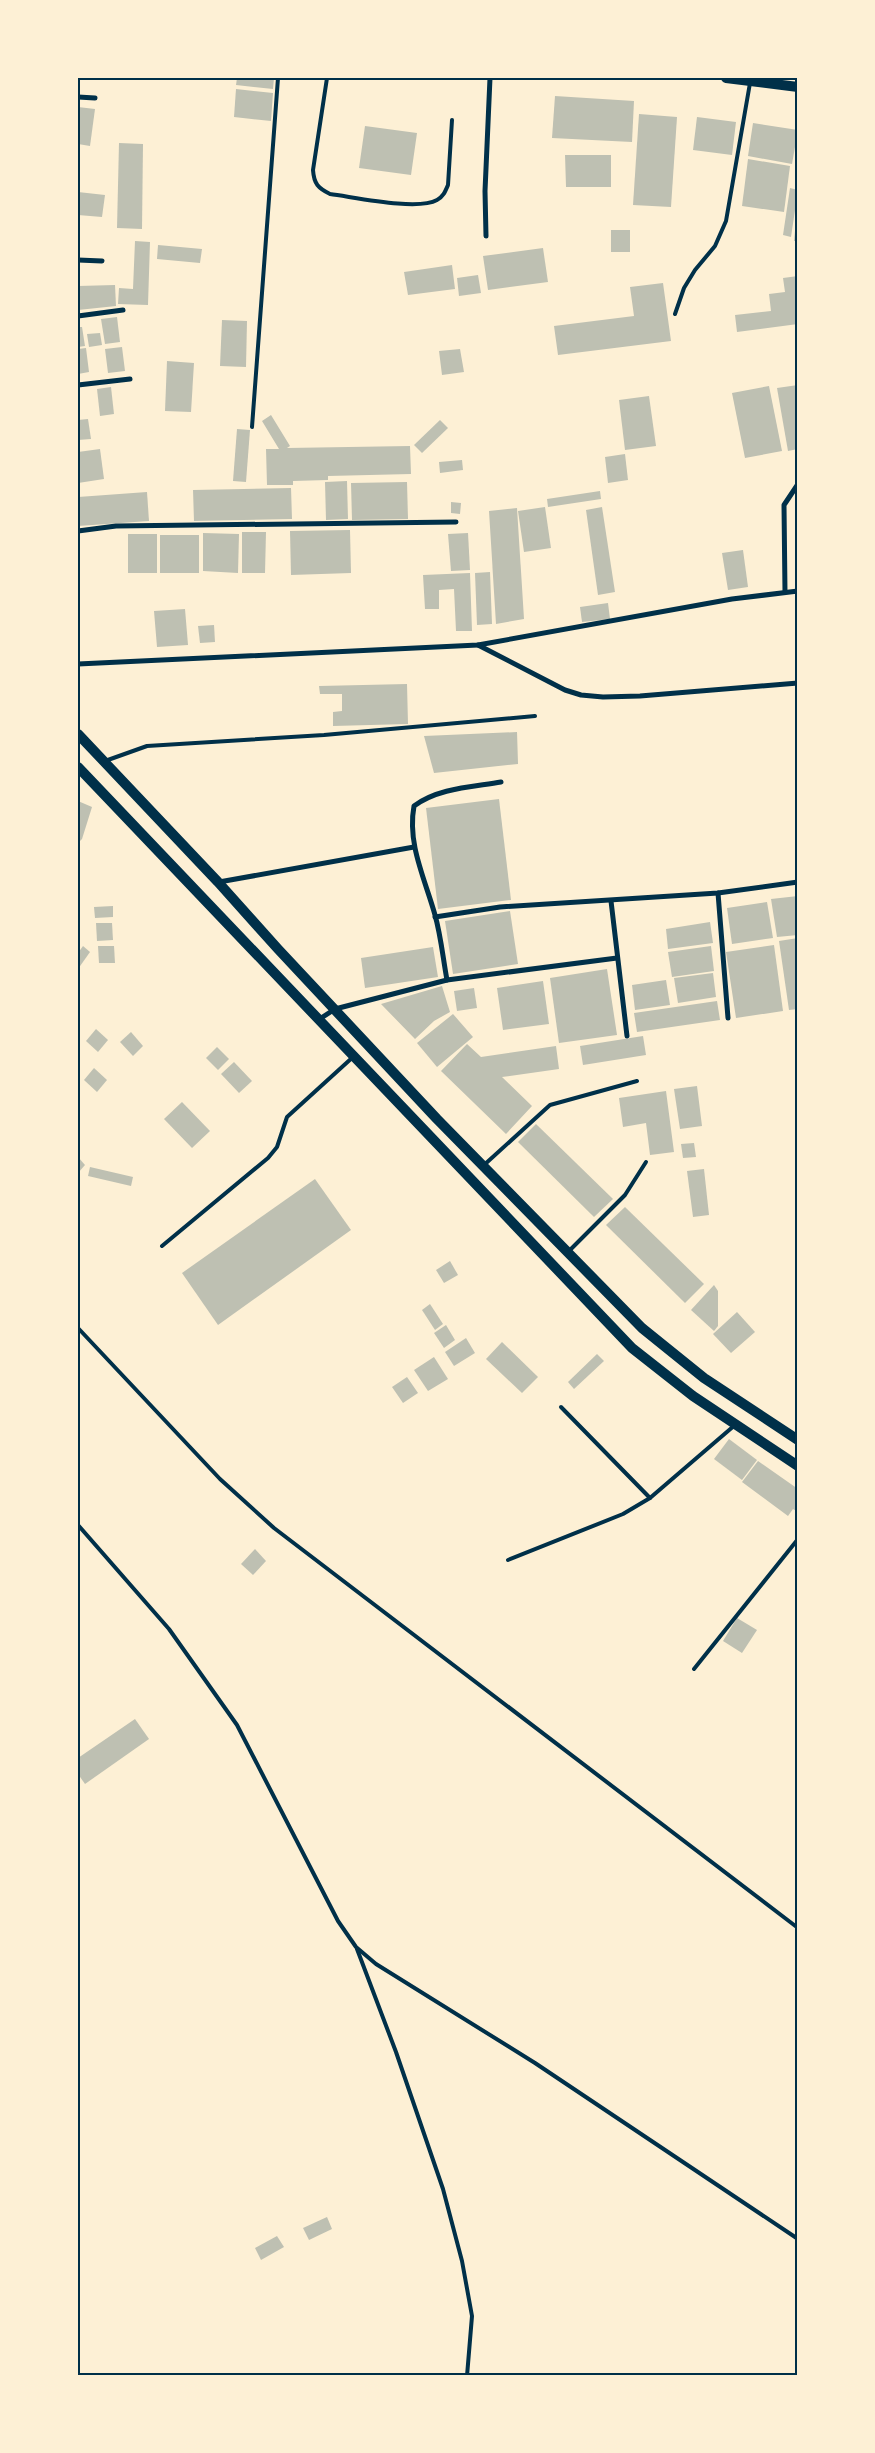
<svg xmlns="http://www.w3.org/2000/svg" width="875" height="2453" font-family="Merriweather,serif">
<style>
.building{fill:#bec0b2}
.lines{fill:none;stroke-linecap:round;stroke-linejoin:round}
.service{stroke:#003049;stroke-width:4}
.minor{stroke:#003049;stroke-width:5}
.secondary{stroke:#003049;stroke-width:10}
.neatline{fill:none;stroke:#003049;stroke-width:2}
</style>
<rect width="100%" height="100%" fill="#fdf0d5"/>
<!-- building -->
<g class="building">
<polygon points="237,78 274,78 273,89 236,85"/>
<polygon points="236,89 273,93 271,121 234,117"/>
<polygon points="555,96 634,101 632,142 552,138"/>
<polygon points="78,107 95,109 90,146 78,144"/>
<polygon points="639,114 677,117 671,207 633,205"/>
<polygon points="697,117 736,122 732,155 693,150"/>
<polygon points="753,123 798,130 792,164 748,156"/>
<polygon points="365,126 417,133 411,175 359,168"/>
<polygon points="119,143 143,144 142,229 117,228"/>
<polygon points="565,155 611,155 611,187 566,187"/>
<polygon points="748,159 790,166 784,212 742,206"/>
<polygon points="790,188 798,190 791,237 783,235"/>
<polygon points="78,192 105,195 102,217 78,215"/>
<polygon points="796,221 798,221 798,241 794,241"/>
<rect x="611" y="230" width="19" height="22"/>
<polygon points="135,241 150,242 148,305 118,304 119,288 133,289"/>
<polygon points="158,245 202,249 200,263 157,259"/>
<polygon points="543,248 548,282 488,290 483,256"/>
<polygon points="452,265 455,289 408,295 404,272"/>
<polygon points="478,275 481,293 459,296 457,278"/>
<polygon points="798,276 798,324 737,332 735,315 771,311 769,294 785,292 783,278"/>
<polygon points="663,283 671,341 558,355 554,326 634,316 630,287"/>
<polygon points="115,285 116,306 78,310 78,286"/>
<polygon points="117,317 120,342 105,344 101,319"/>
<polygon points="222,320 247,321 246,367 220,366"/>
<polygon points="78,327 82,327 85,346 78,347"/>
<polygon points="100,333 102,345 89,347 87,334"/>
<polygon points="122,347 125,371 108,373 105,349"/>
<polygon points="86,348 89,372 78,374 78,349"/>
<polygon points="460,349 464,372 442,375 439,351"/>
<polygon points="167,361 194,363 191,412 165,411"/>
<polygon points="798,385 798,449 788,451 777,388"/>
<polygon points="769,386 782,451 745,458 732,393"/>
<polygon points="111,387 114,414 100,416 97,389"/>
<polygon points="649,396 656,446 625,450 619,400"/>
<polygon points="271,415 290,446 287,448 410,446 411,474 328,476 328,480 293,481 293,485 267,485 266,449 279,449 262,421"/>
<polygon points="88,419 91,439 78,440 78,420"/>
<polygon points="440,420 448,428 422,453 414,445"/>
<polygon points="237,429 250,430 246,482 233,481"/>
<polygon points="100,449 104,479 78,483 78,452"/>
<polygon points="625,454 628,480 608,483 605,457"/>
<polygon points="462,460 463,470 440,473 439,462"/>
<polygon points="347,481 348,519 326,520 325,482"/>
<polygon points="407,482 408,519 352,520 351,483"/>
<polygon points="291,488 292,519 194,521 193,490"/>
<polygon points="600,491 601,499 548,507 547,499"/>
<polygon points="147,492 149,521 78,526 78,497"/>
<polygon points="451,502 461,503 460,514 451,513"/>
<polygon points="545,507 551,548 524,552 518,511"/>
<polygon points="602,507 615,592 598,595 586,510"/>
<polygon points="517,508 524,619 496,624 489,511"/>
<polygon points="350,530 351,573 291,575 290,531"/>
<polygon points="242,532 266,532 265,573 242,573"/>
<polygon points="203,533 239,534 238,573 203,571"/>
<polygon points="468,533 470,570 451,571 448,534"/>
<rect x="128" y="534" width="29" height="39"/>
<rect x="160" y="535" width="39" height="38"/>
<polygon points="743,550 748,587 728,590 722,553"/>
<polygon points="490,572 492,624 477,625 475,573"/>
<polygon points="470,573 472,631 456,631 454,589 439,590 439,609 425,609 423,575"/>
<polygon points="608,603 610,619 582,622 580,607"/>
<polygon points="185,609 188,645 157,647 154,611"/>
<polygon points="214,625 215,642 200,643 198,626"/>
<polygon points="407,684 408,724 333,726 333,712 342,711 342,694 320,694 319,686"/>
<polygon points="517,732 518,764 434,773 424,736"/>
<polygon points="499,799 511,900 438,909 426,808"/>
<polygon points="78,801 92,807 82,839 78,843"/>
<polygon points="798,896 798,935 777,937 771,899"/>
<polygon points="767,902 773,938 732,944 727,908"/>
<polygon points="113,906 113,917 95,918 94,907"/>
<polygon points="510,911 518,964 453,974 445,921"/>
<polygon points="710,922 713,943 668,949 666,929"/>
<polygon points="96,923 112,923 113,940 97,941"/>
<polygon points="798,938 798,1009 789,1010 779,941"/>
<polygon points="774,945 783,1011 736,1018 726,952"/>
<polygon points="83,946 90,952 78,969 78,953"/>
<polygon points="98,946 114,946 115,963 99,963"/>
<polygon points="711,946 714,971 672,977 668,952"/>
<polygon points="433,947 438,977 365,988 361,958"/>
<polygon points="607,969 617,1035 559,1043 550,978"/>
<polygon points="713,973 716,997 678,1003 674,978"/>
<polygon points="666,980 670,1005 635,1010 632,985"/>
<polygon points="543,981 549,1024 503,1030 497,988"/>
<polygon points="442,986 450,1012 434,1021 415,1039 381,1004"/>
<polygon points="474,988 477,1008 457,1011 454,991"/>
<polygon points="717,1001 720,1020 637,1032 634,1013"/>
<polygon points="453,1014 473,1037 437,1067 417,1043"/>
<polygon points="96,1029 108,1040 98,1052 86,1041"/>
<polygon points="131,1032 143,1046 133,1056 120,1042"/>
<polygon points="643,1036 646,1055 583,1065 580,1046"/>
<polygon points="467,1044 481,1057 556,1046 559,1069 502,1077 532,1106 506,1134 441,1071"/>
<polygon points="217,1047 229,1059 218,1070 206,1058"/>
<polygon points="234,1062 252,1081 239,1093 221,1074"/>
<polygon points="94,1068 107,1080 97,1092 84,1080"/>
<polygon points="697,1086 702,1126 680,1129 674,1089"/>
<polygon points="666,1091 674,1152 650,1155 646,1123 623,1127 619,1098"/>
<polygon points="182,1102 210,1131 192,1148 164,1119"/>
<polygon points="536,1124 613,1199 594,1217 518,1142"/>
<polygon points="694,1143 696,1157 683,1158 681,1144"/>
<polygon points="78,1157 85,1165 78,1173"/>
<polygon points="90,1167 133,1177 131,1186 88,1176"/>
<polygon points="704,1169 709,1215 693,1217 687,1171"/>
<polygon points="315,1179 351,1230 218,1325 182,1273"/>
<polygon points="625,1207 704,1284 685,1303 606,1225"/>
<polygon points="450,1261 458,1275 444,1283 436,1270"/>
<polygon points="714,1285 718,1291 718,1326 714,1331 691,1310"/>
<polygon points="430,1304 443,1324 435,1330 422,1310"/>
<polygon points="737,1312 755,1332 731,1353 713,1334"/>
<polygon points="446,1325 455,1340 444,1348 434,1333"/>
<polygon points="466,1338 475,1353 454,1366 445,1352"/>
<polygon points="502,1342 538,1377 522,1393 486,1359"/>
<polygon points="597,1354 604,1361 574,1389 568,1382"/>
<polygon points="434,1357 448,1379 428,1391 414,1370"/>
<polygon points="407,1377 418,1393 403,1403 392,1387"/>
<polygon points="729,1439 757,1460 742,1480 714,1459"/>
<polygon points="758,1461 798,1489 798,1512 793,1509 788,1516 742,1482"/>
<polygon points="255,1549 266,1561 253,1575 241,1564"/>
<polygon points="737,1618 757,1630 742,1653 723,1641"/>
<polygon points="135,1719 149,1739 85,1784 78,1774 78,1758"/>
<polygon points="327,2217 332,2229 309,2240 303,2228"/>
<polygon points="277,2236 284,2247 261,2260 255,2248"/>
</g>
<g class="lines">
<!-- service -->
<g class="service">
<path d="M327,78L313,170C314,184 318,188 330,194C354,197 417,211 437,200C443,197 445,192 448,185L452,120"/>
<polyline points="675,314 684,288 695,270 715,246 726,221 750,83"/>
<polyline points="252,427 278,78"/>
<polyline points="105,761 147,746 324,735 535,716"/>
<polyline points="484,1165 550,1105 637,1081"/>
<polyline points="162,1246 268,1158 277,1147 287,1117 353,1057"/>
<polyline points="568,1252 625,1195 646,1162"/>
<polyline points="78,1328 220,1479 274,1528 798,1928"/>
<polyline points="561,1407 650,1498"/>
<polyline points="78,1525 169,1629 237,1725 338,1921 356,1947 376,1964 535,2063 798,2239"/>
<polyline points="508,1560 623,1514 650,1498 735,1425"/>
<polyline points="694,1669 798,1539"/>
<polyline points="798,1722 798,1725"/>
<polyline points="357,1949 396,2052 443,2189 462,2261 472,2316 467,2376"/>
</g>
<!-- minor -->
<g class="minor">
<polyline points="78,97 95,98"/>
<polyline points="486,236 485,191 490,78"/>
<polyline points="78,260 102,261"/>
<polyline points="78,316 123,310"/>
<polyline points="78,385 130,379"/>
<polyline points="78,531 116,526 456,522"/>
<polyline points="785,592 784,505 798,484"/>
<polyline points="478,645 565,690 581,695 603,697 640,696 798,683"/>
<polyline points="78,664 478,645 732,599 798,591"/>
<polyline points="219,882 414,847"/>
<polyline points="718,893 728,1018"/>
<polyline points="611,901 627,1036"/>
<polyline points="435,917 500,907 718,893 798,882"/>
<path d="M447,980C443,959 441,936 435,915C425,879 407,844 414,806C438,788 472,787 501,782"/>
<polyline points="318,1020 335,1009 447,980 617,958"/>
</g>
<!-- secondary -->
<g class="secondary">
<polyline points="726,78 798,87"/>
<polyline points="78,734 218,882 278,949 437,1119 642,1328 704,1378 798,1440"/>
<polyline points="78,767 632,1348 693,1396 798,1466"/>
</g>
</g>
<!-- border -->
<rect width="875" height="2453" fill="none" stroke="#fdf0d5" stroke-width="158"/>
<rect x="79" y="79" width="717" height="2295" class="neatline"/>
</svg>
